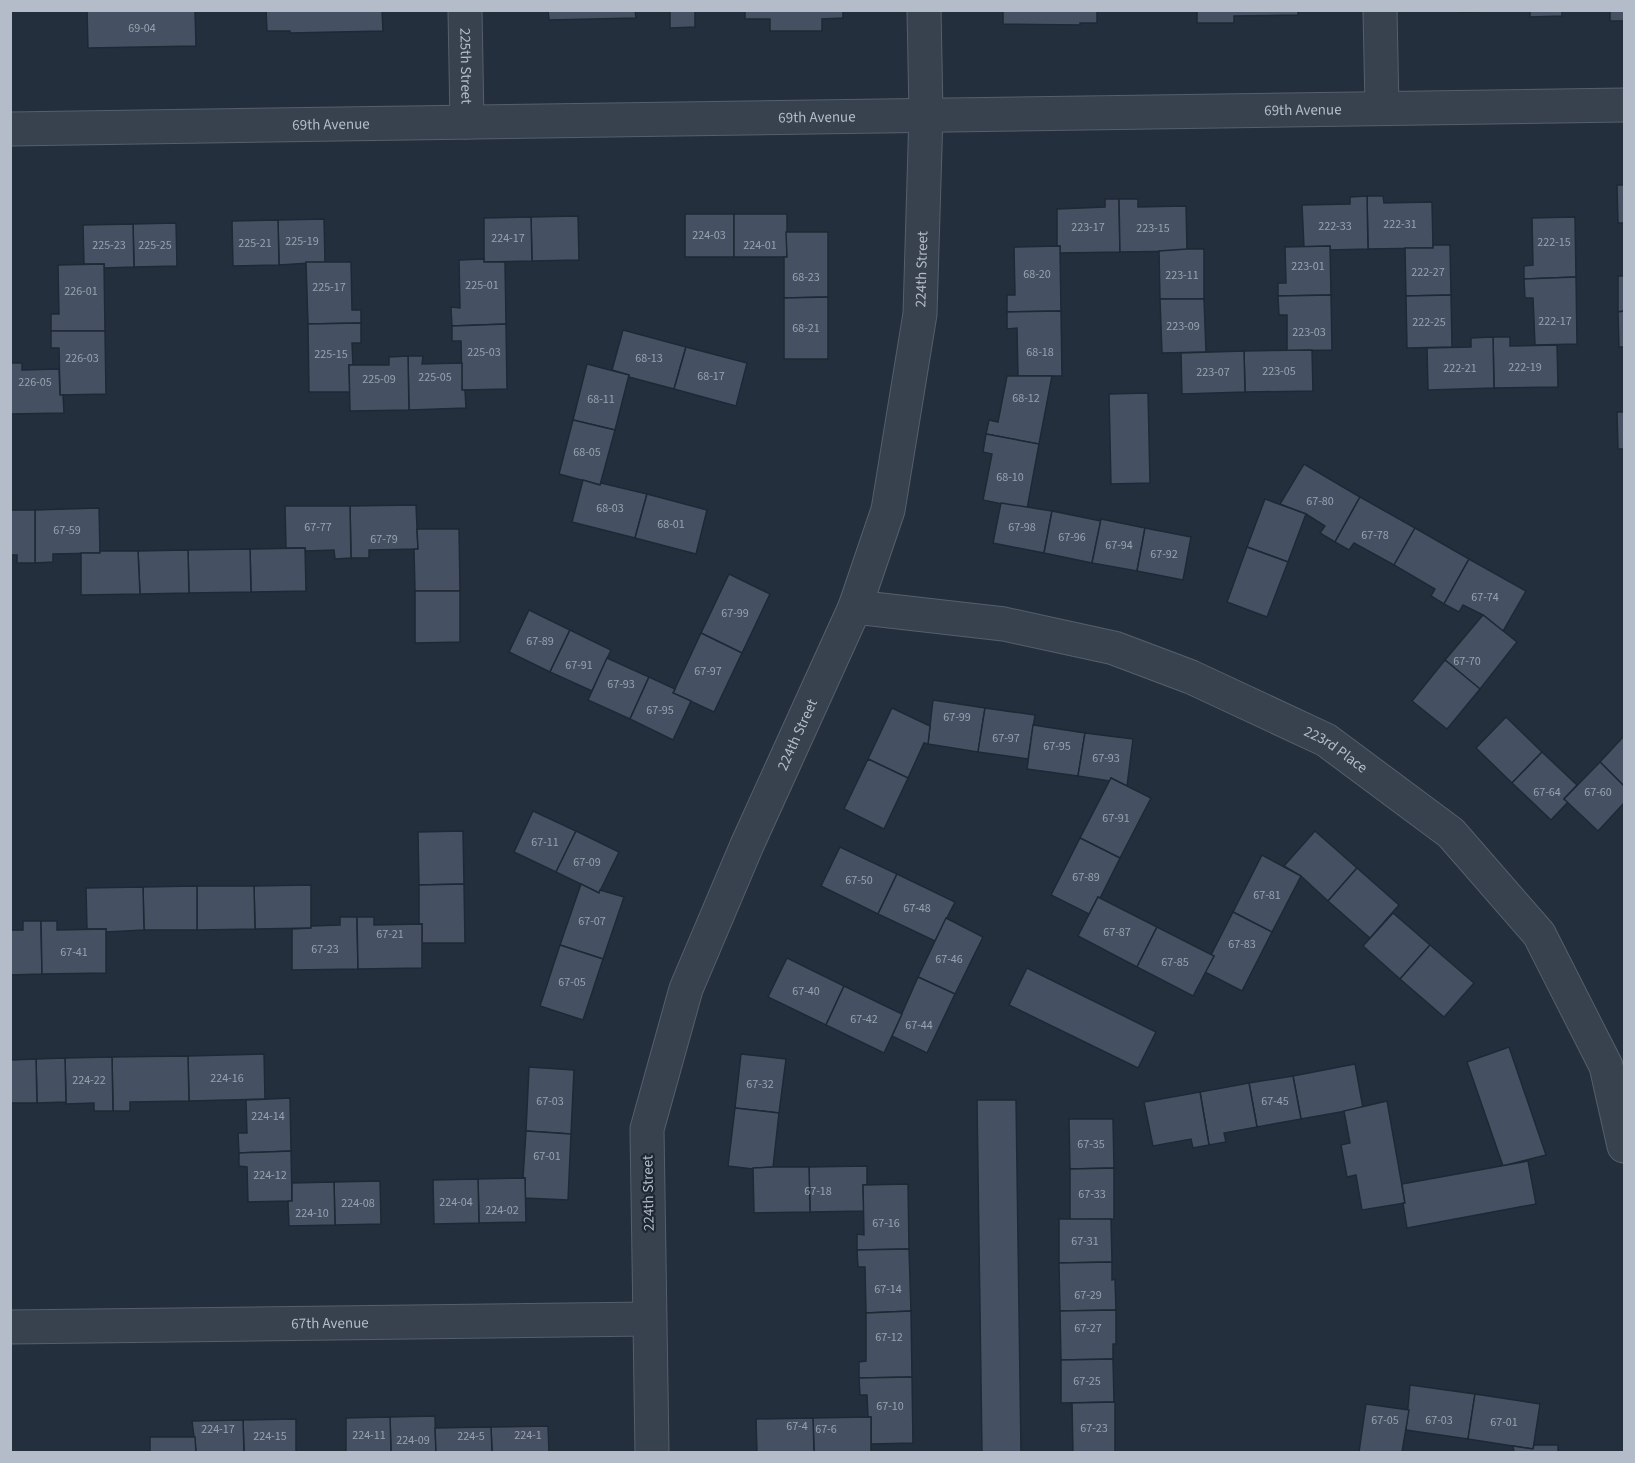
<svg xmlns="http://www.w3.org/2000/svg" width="1635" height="1463" font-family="'Source Sans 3',sans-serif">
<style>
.building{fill:#455162;stroke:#1f2835;stroke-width:1.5}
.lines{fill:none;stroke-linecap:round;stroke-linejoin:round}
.minor-casing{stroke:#565f6c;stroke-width:35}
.minor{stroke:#38414e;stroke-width:33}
.labels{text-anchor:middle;stroke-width:4.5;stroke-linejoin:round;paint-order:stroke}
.number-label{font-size:12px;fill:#98a1af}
.street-label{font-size:15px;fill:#b4bcc9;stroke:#1d2633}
</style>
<rect width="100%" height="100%" fill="#242f3e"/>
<!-- building -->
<g class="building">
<polygon points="87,10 195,10 196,46 88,48"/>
<polygon points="266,10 382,10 383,31 290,33 290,31 267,31"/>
<polygon points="548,10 635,10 636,18 549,20"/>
<polygon points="670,10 695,10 695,27 670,28"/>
<polygon points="745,10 843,10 843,18 822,19 822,31 770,31 770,19 745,19"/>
<polygon points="1003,10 1097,10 1097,23 1080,23 1080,25 1003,24"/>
<polygon points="1197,10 1298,10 1298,15 1234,16 1234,23 1197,23"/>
<polygon points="1461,10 1514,10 1461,12"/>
<polygon points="1530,10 1562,10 1562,16 1530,17"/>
<rect x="1610" y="10" width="14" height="11"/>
<polygon points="1617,185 1624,185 1624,223 1618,223"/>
<polygon points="1367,196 1383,196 1384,203 1432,202 1433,248 1368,249"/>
<polygon points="1367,196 1368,249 1330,250 1330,246 1304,247 1302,205 1350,204 1350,197"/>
<polygon points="1105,199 1119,199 1120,252 1060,253 1060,246 1057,246 1057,209 1105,207"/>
<polygon points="1119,199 1138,199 1138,207 1186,206 1187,251 1120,252"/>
<rect x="685" y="214" width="49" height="43"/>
<rect x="734" y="214" width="53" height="43"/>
<polygon points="578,216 579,260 532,261 531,217"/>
<polygon points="531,217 532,261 484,262 484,218"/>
<polygon points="1575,217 1576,277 1524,279 1524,266 1533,265 1532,218"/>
<polygon points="324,219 325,262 279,265 278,220"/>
<polygon points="278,220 279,265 233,266 232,221"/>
<polygon points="176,223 177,266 134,267 133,224"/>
<polygon points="133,224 134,267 104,268 104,264 84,264 83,225"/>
<polygon points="786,232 828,232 828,297 784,298 784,257 787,257"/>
<polygon points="1433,245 1450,245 1451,295 1406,296 1405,248 1433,248"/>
<polygon points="1060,246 1061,311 1007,312 1007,295 1015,295 1014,247"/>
<polygon points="1330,246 1331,295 1278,296 1278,283 1286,283 1285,247"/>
<polygon points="1187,249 1204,249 1204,299 1160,299 1159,251"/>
<polygon points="484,259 484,262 505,262 506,324 452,326 451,307 460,308 459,260"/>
<polygon points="306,262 351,262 352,310 361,310 361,323 308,324"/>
<polygon points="104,264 105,331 51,331 51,314 59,314 58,265"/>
<polygon points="1618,276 1624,276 1624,311 1618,312"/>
<polygon points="1576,277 1577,344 1535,345 1533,298 1525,298 1524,279"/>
<polygon points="1331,295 1332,350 1287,351 1287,315 1279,315 1278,296"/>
<polygon points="1451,295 1452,347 1407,348 1406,296"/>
<polygon points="828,297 828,359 784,359 784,298"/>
<polygon points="1160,299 1204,299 1206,352 1162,353"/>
<polygon points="1061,311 1062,376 1018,376 1017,328 1007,329 1007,312"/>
<polygon points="1624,311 1624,347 1619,347 1618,312"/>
<polygon points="361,323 361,343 352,343 353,365 349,365 350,392 309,392 308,324"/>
<polygon points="506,324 507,389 462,390 461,341 452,341 452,326"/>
<polygon points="623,330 686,347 674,389 629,377 629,375 612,370"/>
<polygon points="51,331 105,331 106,394 60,395 59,348 51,348"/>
<polygon points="1493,337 1510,337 1510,346 1557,345 1558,387 1494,388"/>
<polygon points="1493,337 1494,388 1428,390 1427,348 1471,347 1471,338"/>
<polygon points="686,347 747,363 736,406 674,389"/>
<polygon points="1312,350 1313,391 1245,392 1244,351"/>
<polygon points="1244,351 1245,392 1182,394 1181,353"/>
<polygon points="408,356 423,356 422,364 462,363 462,390 465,390 466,408 409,410"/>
<polygon points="408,356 409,410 350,411 349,365 389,365 389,357"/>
<polygon points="10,363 22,363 22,370 59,369 60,395 63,395 64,413 10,414"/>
<polygon points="587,364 629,375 615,430 573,420"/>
<polygon points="1007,376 1052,376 1039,444 986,434 989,420 998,422"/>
<polygon points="1148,393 1150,483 1111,484 1109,394"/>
<polygon points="1617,412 1624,412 1624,449 1618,449"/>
<polygon points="573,420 615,430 600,485 559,474"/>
<polygon points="986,434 1039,444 1027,509 983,500 992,454 983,452"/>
<polygon points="1304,464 1360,497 1335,542 1320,533 1325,526 1306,514 1280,504"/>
<polygon points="583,480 600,485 601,483 647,494 635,538 572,522"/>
<polygon points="647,494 707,510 696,554 635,538"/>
<polygon points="1360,497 1415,528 1394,565 1354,543 1349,550 1335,542"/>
<polygon points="1265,499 1306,514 1288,562 1247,547"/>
<polygon points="1001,503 1052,511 1044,553 993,543"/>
<polygon points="416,505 418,549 369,550 369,558 351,558 350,506"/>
<polygon points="285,506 350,506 351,558 335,559 334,550 305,551 305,548 286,548"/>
<polygon points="99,508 100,553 53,554 53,562 35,563 35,510"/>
<polygon points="10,510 35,510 35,563 17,563 17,555 10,555"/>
<polygon points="1052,511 1101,521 1092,563 1044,553"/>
<polygon points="1101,519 1145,528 1137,571 1092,563"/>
<polygon points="1145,528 1191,537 1183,580 1137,571"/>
<polygon points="1415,528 1469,559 1444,604 1431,596 1435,589 1394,565"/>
<polygon points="417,529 459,529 460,591 415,591 414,549 418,549"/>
<polygon points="1247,547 1288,562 1267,617 1227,602"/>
<polygon points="305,548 306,591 251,592 250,549"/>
<polygon points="250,549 251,592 189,593 188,550"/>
<polygon points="188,550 189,593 140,594 138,551"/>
<polygon points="100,551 138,551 140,594 81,595 81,553 100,553"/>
<polygon points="1469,559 1526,591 1503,631 1483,615 1463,605 1459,612 1444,604"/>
<polygon points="729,574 770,594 742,653 701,633"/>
<polygon points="415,591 460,591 460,642 415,643"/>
<polygon points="529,610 570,630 550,672 509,652"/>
<polygon points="1483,615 1517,642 1480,689 1445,660"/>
<polygon points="570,630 611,650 592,691 550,672"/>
<polygon points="701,633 742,653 714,712 673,693"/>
<polygon points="607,658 649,677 630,719 588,700"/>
<polygon points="1445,660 1480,689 1447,729 1412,701"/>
<polygon points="649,677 675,689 673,693 691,701 673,740 630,719"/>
<polygon points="933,700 985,708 978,752 928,744"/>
<polygon points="892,708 930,726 928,744 924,743 908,778 868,759"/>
<polygon points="985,708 1035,715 1028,759 978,752"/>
<polygon points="1506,717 1542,752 1512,783 1476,748"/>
<polygon points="1033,725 1085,733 1078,776 1027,769"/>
<polygon points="1085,733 1133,739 1127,786 1111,778 1110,781 1078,776"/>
<polygon points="1624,736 1624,786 1600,762"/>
<polygon points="1542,752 1577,785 1564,799 1568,802 1551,820 1512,783"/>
<polygon points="868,759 908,778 884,829 844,809"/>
<polygon points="1600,762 1624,786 1624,803 1598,831 1564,799"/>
<polygon points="1111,778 1151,798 1120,858 1080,838"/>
<polygon points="533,811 576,831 556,872 514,852"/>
<polygon points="463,831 464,884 419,885 418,832"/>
<polygon points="576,831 619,852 599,893 556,872"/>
<polygon points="1315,831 1357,868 1328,901 1301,876 1284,866"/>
<polygon points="1080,838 1120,858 1100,898 1098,897 1089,914 1051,895"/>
<polygon points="840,847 897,874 878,914 821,886"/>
<polygon points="1262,855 1301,876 1272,932 1233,912"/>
<polygon points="1357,868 1399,905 1370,938 1328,901"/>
<polygon points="897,874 955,902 935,941 878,914"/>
<polygon points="464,884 465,943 422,943 422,924 419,924 419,885"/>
<polygon points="581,884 599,893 600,890 624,897 603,959 560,945"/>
<polygon points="311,885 311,928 255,929 254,886"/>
<polygon points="197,886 254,886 255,929 197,930"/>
<polygon points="197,886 197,930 144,930 143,887"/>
<polygon points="143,887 144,930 105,932 106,929 87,929 86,888"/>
<polygon points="1098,897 1157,927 1137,967 1078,936"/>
<polygon points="1233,912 1272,932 1242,991 1205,972 1214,956 1211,955"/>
<polygon points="1393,913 1430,945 1400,979 1363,946"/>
<polygon points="340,917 357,917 358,969 292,970 292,929 311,928 311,926 340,925"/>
<polygon points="357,917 374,917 374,925 422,924 422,968 358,969"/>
<polygon points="946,918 983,937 955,994 918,977"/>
<polygon points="23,921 41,921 42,974 10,975 10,930 23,930"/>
<polygon points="41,921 57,921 57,930 106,929 106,973 42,974"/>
<polygon points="1157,927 1214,956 1193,996 1137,967"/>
<polygon points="560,945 603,959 583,1020 540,1006"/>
<polygon points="1430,945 1474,983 1444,1017 1400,979"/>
<polygon points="787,958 844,986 826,1025 768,997"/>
<polygon points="1027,968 1156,1032 1138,1068 1009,1005"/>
<polygon points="918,977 955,994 927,1053 892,1036"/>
<polygon points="844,986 902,1014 884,1053 826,1025"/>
<polygon points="1509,1047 1546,1155 1503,1166 1467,1062"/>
<polygon points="264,1054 265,1099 189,1101 188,1056"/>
<polygon points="741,1054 786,1059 779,1113 735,1108"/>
<polygon points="188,1056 189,1101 130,1102 130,1111 113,1111 112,1057"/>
<polygon points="112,1057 113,1111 94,1111 94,1103 66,1104 65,1058"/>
<polygon points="65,1058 66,1102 37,1103 36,1059"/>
<polygon points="36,1059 37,1103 10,1103 10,1060"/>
<polygon points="1355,1064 1363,1108 1301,1119 1293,1076"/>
<polygon points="529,1067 574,1070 571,1134 526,1131"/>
<polygon points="1293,1076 1301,1119 1257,1127 1249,1083"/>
<polygon points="1249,1083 1257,1127 1224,1133 1226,1142 1209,1145 1200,1092"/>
<polygon points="1200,1092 1209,1145 1193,1148 1191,1139 1153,1146 1144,1102"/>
<polygon points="290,1098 291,1151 239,1153 238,1133 247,1133 246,1100"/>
<polygon points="977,1100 1016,1100 1021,1452 982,1452"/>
<polygon points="1387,1101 1405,1203 1362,1210 1356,1175 1347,1177 1341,1145 1350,1143 1344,1111"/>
<polygon points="735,1108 779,1113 773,1167 753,1169 728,1166"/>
<polygon points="1069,1119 1113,1119 1114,1168 1070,1169"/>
<polygon points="526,1131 571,1134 568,1200 525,1198 525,1178 523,1178"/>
<polygon points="291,1151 292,1201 248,1202 247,1167 239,1166 239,1153"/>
<polygon points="1528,1161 1536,1204 1407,1228 1403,1203 1405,1203 1402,1184"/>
<polygon points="867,1166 867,1185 863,1185 864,1211 810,1212 809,1167"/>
<polygon points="773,1167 809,1167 810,1212 754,1213 753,1168"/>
<polygon points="1114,1168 1114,1219 1070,1220 1070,1169"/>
<polygon points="525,1178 526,1222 479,1223 478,1179"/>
<polygon points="478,1179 479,1223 434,1224 433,1180"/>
<polygon points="380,1181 381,1224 335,1225 334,1182"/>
<polygon points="334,1182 335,1225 289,1226 288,1201 292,1201 292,1183"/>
<polygon points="908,1184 909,1249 857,1250 857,1234 864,1235 863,1185"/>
<polygon points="1059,1219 1111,1219 1112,1262 1059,1263"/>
<polygon points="909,1249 911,1311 866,1313 865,1267 858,1267 857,1250"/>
<polygon points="1112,1262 1112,1280 1115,1279 1116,1310 1060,1311 1059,1263"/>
<polygon points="1116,1310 1116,1344 1113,1344 1113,1359 1061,1360 1060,1311"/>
<polygon points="911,1311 912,1377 859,1378 859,1362 866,1361 866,1313"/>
<polygon points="1113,1359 1114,1402 1061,1403 1061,1360"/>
<polygon points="912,1377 913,1443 871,1444 871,1417 868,1417 867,1395 860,1395 859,1378"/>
<polygon points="1410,1385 1475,1394 1468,1439 1406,1430"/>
<polygon points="1475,1394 1540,1404 1533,1449 1468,1439"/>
<polygon points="1115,1402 1115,1452 1073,1452 1072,1403"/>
<polygon points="1366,1404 1409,1410 1402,1452 1359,1452"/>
<polygon points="435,1416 436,1452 391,1452 390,1417"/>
<polygon points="390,1417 391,1452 346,1452 346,1418"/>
<polygon points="871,1417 871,1452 814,1452 813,1418"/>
<polygon points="813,1418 814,1452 757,1452 756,1419"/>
<polygon points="296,1419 296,1452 244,1452 243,1420"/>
<polygon points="243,1420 244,1452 196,1452 192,1421"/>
<polygon points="548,1426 549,1452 492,1452 491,1427"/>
<polygon points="491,1427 492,1452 436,1452 435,1428"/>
<polygon points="150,1437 195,1437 196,1452 150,1452"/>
<polygon points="1534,1445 1558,1445 1558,1452 1514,1452 1513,1446 1533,1449"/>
</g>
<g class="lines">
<defs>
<g id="minor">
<path id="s1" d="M465,10L467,122"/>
<polyline points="1380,10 1382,107"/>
<path id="s2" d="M10,129L1624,105"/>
<path id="s3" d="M855,607L1004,624L1114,648L1191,677L1326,740L1451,833L1539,934L1606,1066L1624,1146"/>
<path id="s4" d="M10,1327L649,1319"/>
<path id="s5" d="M652,1452L647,1129L686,989L747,845L855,607L888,510L920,314L926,114L924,10"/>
</g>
</defs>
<!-- minor casing -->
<use href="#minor" class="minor-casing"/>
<!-- minor -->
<use href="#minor" class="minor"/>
</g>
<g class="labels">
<!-- number labels -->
<g class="number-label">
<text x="142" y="32">69-04</text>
<text x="1400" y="228">222-31</text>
<text x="1335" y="230">222-33</text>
<text x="1088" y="231">223-17</text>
<text x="1153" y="232">223-15</text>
<text x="709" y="239">224-03</text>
<text x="508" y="242">224-17</text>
<text x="302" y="245">225-19</text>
<text x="1554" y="246">222-15</text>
<text x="255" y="247">225-21</text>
<text x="109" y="249">225-23</text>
<text x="155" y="249">225-25</text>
<text x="760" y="249">224-01</text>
<text x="1308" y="270">223-01</text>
<text x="1428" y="276">222-27</text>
<text x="1037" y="278">68-20</text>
<text x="1182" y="279">223-11</text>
<text x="806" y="281">68-23</text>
<text x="482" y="289">225-01</text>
<text x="329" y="291">225-17</text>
<text x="81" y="295">226-01</text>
<text x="1555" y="325">222-17</text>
<text x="1429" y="326">222-25</text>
<text x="1183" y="330">223-09</text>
<text x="806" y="332">68-21</text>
<text x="1309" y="336">223-03</text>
<text x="484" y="356">225-03</text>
<text x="1040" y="356">68-18</text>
<text x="331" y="358">225-15</text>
<text x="82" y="362">226-03</text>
<text x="649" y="362">68-13</text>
<text x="1525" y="371">222-19</text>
<text x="1460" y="372">222-21</text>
<text x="1279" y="375">223-05</text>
<text x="1213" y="376">223-07</text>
<text x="711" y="380">68-17</text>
<text x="435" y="381">225-05</text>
<text x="379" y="383">225-09</text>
<text x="35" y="386">226-05</text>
<text x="1026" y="402">68-12</text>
<text x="601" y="403">68-11</text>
<text x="587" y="456">68-05</text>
<text x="1010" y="481">68-10</text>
<text x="1320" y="505">67-80</text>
<text x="610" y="512">68-03</text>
<text x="671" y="528">68-01</text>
<text x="318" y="531">67-77</text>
<text x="1022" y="531">67-98</text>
<text x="67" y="534">67-59</text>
<text x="1375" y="539">67-78</text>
<text x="1072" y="541">67-96</text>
<text x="384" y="543">67-79</text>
<text x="1119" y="549">67-94</text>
<text x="1164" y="558">67-92</text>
<text x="1485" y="601">67-74</text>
<text x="735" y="617">67-99</text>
<text x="540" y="645">67-89</text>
<text x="1467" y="665">67-70</text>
<text x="579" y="669">67-91</text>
<text x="708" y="675">67-97</text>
<text x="621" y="688">67-93</text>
<text x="660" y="714">67-95</text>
<text x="957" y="721">67-99</text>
<text x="1006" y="742">67-97</text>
<text x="1057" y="750">67-95</text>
<text x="1106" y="762">67-93</text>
<text x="1547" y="796">67-64</text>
<text x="1598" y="796">67-60</text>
<text x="1116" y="822">67-91</text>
<text x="545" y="846">67-11</text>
<text x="587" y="866">67-09</text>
<text x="1086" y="881">67-89</text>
<text x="859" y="884">67-50</text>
<text x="1267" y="899">67-81</text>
<text x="917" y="912">67-48</text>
<text x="592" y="925">67-07</text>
<text x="1117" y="936">67-87</text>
<text x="390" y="938">67-21</text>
<text x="1242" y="948">67-83</text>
<text x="325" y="953">67-23</text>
<text x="74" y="956">67-41</text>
<text x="949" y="963">67-46</text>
<text x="1175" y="966">67-85</text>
<text x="572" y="986">67-05</text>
<text x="806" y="995">67-40</text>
<text x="864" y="1023">67-42</text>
<text x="919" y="1029">67-44</text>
<text x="227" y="1082">224-16</text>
<text x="89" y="1084">224-22</text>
<text x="760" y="1088">67-32</text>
<text x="550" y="1105">67-03</text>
<text x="1275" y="1105">67-45</text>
<text x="268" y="1120">224-14</text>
<text x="1091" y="1148">67-35</text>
<text x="547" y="1160">67-01</text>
<text x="270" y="1179">224-12</text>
<text x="818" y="1195">67-18</text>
<text x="1092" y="1198">67-33</text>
<text x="456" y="1206">224-04</text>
<text x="358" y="1207">224-08</text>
<text x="502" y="1214">224-02</text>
<text x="312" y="1217">224-10</text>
<text x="886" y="1227">67-16</text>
<text x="1085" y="1245">67-31</text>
<text x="888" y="1293">67-14</text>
<text x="1088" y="1299">67-29</text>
<text x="1088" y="1332">67-27</text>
<text x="889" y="1341">67-12</text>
<text x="1087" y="1385">67-25</text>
<text x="890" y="1410">67-10</text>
<text x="1385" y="1424">67-05</text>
<text x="1439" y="1424">67-03</text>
<text x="1504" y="1426">67-01</text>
<text x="797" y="1430">67-4</text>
<text x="1094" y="1432">67-23</text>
<text x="218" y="1433">224-17</text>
<text x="826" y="1433">67-6</text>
<text x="369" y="1439">224-11</text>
<text x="528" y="1439">224-1</text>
<text x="270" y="1440">224-15</text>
<text x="471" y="1440">224-5</text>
<text x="413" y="1444">224-09</text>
</g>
<!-- street labels -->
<g class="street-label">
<text dy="5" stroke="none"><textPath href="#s1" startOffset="56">225th Street</textPath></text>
<text dy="5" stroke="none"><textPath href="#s2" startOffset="1293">69th Avenue</textPath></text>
<text dy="5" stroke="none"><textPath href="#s2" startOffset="807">69th Avenue</textPath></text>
<text dy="5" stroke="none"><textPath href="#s2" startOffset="321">69th Avenue</textPath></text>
<text dy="5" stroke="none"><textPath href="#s5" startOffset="1232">224th Street</textPath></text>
<text dy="5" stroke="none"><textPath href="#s5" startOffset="746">224th Street</textPath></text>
<text dy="5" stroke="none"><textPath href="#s3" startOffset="507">223rd Place</textPath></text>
<text transform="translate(648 1193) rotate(-91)" y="5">224th Street</text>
<text dy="5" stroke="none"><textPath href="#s4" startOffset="320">67th Avenue</textPath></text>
</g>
</g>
<!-- border -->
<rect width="1635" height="1463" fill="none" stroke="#b4bcc9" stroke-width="24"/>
</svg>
